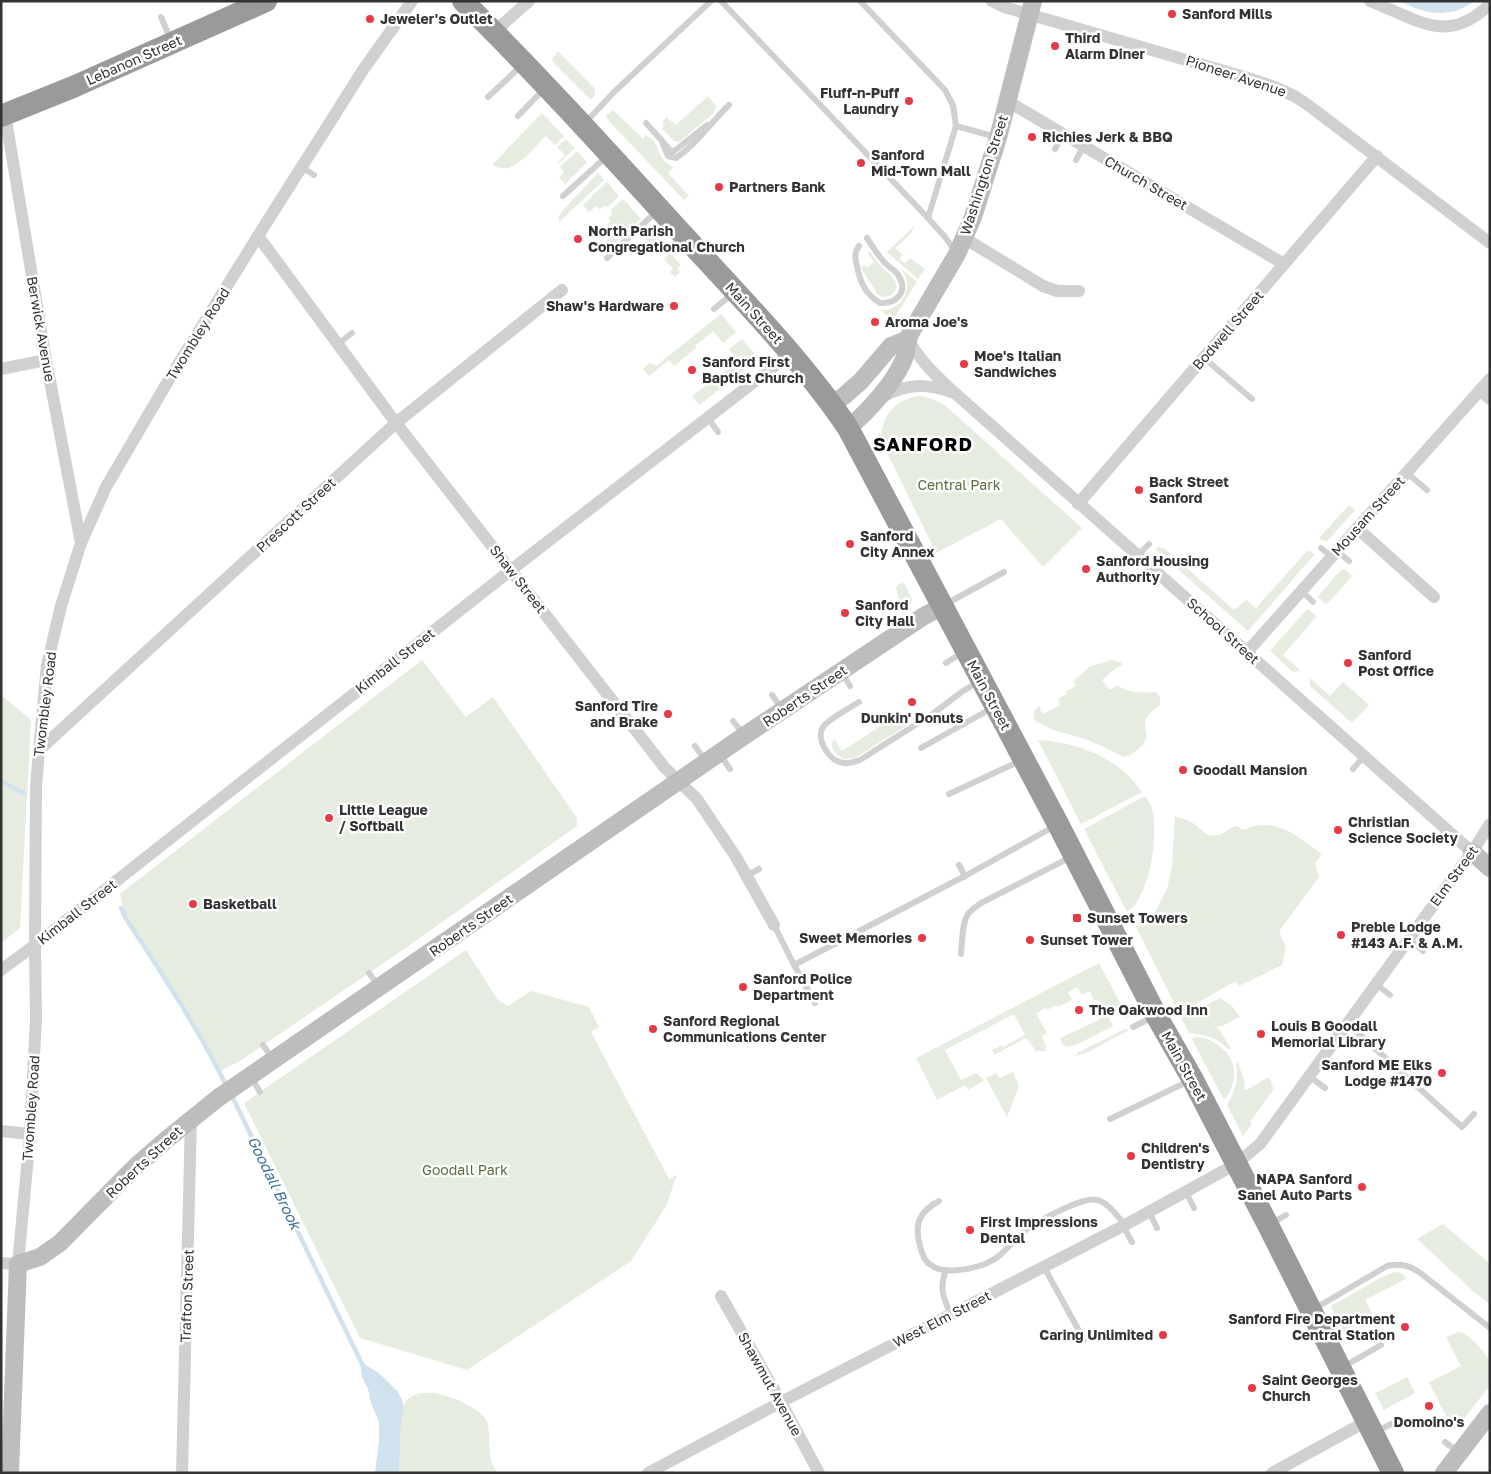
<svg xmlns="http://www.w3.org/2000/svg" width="1491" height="1474" font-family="'Golos Text',sans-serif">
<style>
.green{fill:#e6ecdf}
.water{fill:#cfe2ee}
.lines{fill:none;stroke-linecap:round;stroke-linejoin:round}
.stream{stroke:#cfe2ee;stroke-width:4.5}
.lane{stroke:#d0d0d0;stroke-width:6}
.street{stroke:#d0d0d0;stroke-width:12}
.secondary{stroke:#bdbdbd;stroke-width:18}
.highway{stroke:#9a9a9a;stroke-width:22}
.poi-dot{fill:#e63946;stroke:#fff;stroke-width:2}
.labels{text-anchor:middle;stroke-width:5;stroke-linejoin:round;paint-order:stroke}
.poi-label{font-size:14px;font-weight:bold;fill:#333;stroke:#fff;text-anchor:start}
.street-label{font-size:14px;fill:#333;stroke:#fff}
.park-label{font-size:14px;fill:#56703f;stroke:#fff}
.water-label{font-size:15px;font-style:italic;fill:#3f7597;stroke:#fff}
.district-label{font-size:19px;font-weight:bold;letter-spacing:1px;fill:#000;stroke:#fff}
</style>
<rect width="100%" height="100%" fill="#fff"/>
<!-- green -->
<g class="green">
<path d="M558,51L593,87C597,92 595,96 591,100L554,63L552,59Z"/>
<polygon points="708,96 716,106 714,113 679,142 674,141 663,130 663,122 666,117 676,125"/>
<path d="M613,110L643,139L646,135C661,142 656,161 674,167L668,173L689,196L684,200L608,120L606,116Z"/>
<path d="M542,113L564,136L555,145L546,136C535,146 523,163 508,168C502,169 497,167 492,165Z"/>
<polygon points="566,139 575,148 558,164 557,163 565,155 557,147"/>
<polygon points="577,151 587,162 565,184 559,177 564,172 560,167"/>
<polygon points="598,173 604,180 559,222 559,216 563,210"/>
<polygon points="607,182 619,196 608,207 604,206 600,209 596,206 589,212 583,205"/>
<polygon points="623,199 641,219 607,251 602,245 612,235 604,228 611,221 608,218 612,215 611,210"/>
<polygon points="915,225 911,233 895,248 902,254 900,260 905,263 909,259 911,259 925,269 918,279 887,252"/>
<polygon points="648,227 666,248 659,254 640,233"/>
<path d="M868,252L871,253C874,257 877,262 881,266C890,275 905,284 890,296L882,297L878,295L861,268L863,265L867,268L874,262L868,254Z"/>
<polygon points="670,253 681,265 677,268 680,272 675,277 670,272 673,269 664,259"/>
<path d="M900,268L917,282L893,320L880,310C897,312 911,295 906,278C905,274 902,271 900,268Z"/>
<polygon points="721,314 736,332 723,343 713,331 695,346 696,348 674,366 669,360 649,376 643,369 650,363 656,366"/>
<polygon points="742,339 759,359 699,405 692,396 732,366 735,369 741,365 729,349"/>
<path d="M920,396C931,398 939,401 948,408L1082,528L1043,567L1001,519L936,553L881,440C881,416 896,398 920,396Z"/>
<polygon points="1349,505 1355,510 1327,541 1321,540 1320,537"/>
<polygon points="1158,547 1164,548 1234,610 1246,600 1256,608 1307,551 1311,551 1314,555 1248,631 1155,549"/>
<polygon points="1342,569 1344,569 1352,576 1328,603 1325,604 1318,597 1318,596"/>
<polygon points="904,583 912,599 911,604 904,608 900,606 896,587 899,584"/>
<polygon points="1307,609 1315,614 1316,617 1283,655 1301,671 1293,672 1270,651"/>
<polygon points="422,660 466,717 493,697 577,818 577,826 407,947 240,1061 220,1071 163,975 125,917 120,894"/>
<path d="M1111,660L1122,663V666L1116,668L1102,680L1110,690L1117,685C1128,693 1143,693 1156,692L1160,697V705C1142,720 1144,715 1147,738C1141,748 1135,754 1124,757L1086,739L1053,730L1035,721C1033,714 1033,711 1039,706L1043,714L1060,705L1058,699L1067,694L1066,691L1076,686L1074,681L1089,667Z"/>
<polygon points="1310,678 1330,696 1343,682 1369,705 1352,723 1310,686"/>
<polygon points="1,695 31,720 20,928 1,943"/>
<path d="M901,713L909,724L855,758L844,759C836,755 828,747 834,739L842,751Z"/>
<path d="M1038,740C1078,742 1119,758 1142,792L1081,824Z"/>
<path d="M1145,796C1147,799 1150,802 1151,806C1160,831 1150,898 1127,912L1084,829Z"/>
<path d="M1175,816C1180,818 1186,819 1191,822C1201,827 1205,839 1219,835C1226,833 1227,828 1237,826L1243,830C1276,815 1296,836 1322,854L1315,863L1319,877L1280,930V935L1286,946L1282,965L1239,986L1236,982H1234L1185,1010L1190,1013L1220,998L1232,1006L1240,1017L1222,1026L1216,1027L1221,1032L1231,1049H1228C1215,1036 1206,1035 1189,1033L1136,927L1151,920L1167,889L1172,866Z"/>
<polygon points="466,950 498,1000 508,1006 531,991 589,1007 599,1027 591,1032 669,1179 677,1175 666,1206 631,1261 467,1370 360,1338 244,1103"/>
<polygon points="1099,963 1128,1018 1126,1019 1119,1008 1107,1014 1113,1026 1076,1045 1066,1047 1063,1045 1060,1038 1099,1020 1099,1019 1103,1016 1099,1008 1102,1005 1099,1000 1094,1000 1090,991 1082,995 1077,987 1068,992 1072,1000 1058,1007 1057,1005 1047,1010 1046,1008 1036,1013 1047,1033 1042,1036 1046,1047 1046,1051 1036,1051 1026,1038 994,1055 992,1050 1002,1045 1003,1047 1025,1035 1014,1014 945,1050 961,1080 976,1073 984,1080 982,1082 968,1090 965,1085 937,1100 916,1058"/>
<polygon points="1125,1029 1129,1030 1086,1053 1075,1056 1079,1052"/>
<path d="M1195,1037C1214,1037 1235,1055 1234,1074C1234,1084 1230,1093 1224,1100L1192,1039Z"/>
<path d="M1238,1061L1245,1084L1244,1089L1246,1090C1251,1088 1263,1080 1269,1077L1274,1089L1250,1122L1252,1124L1243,1136L1227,1105C1235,1092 1239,1080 1236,1064Z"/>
<polygon points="1013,1072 1019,1086 1007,1117 986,1078 996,1073 1000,1078"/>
<polygon points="1443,1224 1490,1264 1490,1304 1473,1291 1417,1239"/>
<polygon points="1394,1272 1402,1273 1406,1279 1365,1300 1373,1316 1344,1332 1331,1306 1384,1276"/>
<path d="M1458,1332C1470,1333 1482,1350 1490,1360V1385L1456,1429L1448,1426L1446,1416L1429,1382L1461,1366L1446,1337Z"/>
<polygon points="1407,1377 1415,1393 1384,1410 1375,1393"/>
<path d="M420,1393C427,1393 434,1392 440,1394C453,1397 485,1410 488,1424C491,1441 486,1459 498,1473H399C400,1458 399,1411 406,1401C410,1396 416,1395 420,1393Z"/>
</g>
<!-- water -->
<g class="water">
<path d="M1400,1H1475C1449,19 1426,15 1400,1Z"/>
<polygon points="360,1361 380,1374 398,1392 402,1400 404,1408 401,1423 399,1473 375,1473 379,1441 379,1422 371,1403 368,1389 362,1377"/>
</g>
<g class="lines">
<!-- stream -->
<g class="stream">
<polyline points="1,780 11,787 25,794"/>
<path d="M121,908L125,917C161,972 198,1028 227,1087"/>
<polyline points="231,1094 363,1366"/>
</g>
<!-- lane -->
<g class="lane">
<polyline points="721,1 928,218 945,237 955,251"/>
<polyline points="860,1 945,90 953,105 956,126 928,218"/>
<polyline points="161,17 171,40"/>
<polyline points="488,97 521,66"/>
<polyline points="518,116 543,90"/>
<polyline points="586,122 614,92 711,1"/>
<polyline points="646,123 670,150 673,152 707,125"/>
<polyline points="956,126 996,137"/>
<path d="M661,139L668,156L676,158C697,144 711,122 729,105"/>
<polyline points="1055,149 1063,134"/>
<polyline points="1076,160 1084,146"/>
<polyline points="301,167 314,175"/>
<polyline points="563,196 606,157"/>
<path d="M859,246C854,253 855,258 857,266C860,282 865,294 880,303C897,304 909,291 898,275C895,270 890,268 886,264C878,256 873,247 867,238"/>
<polyline points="607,258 657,211"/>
<polyline points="714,309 732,294"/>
<polyline points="338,344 352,333"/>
<polyline points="1204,358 1252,399"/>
<polyline points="708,418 718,432"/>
<polyline points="1407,473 1427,490"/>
<polyline points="1321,548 1332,557"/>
<polyline points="1337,551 1349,561"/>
<polyline points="1138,555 1149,544"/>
<polyline points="1302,591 1313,602"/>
<polyline points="946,604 1004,572"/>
<polyline points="946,663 963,652"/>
<polyline points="842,673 850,686"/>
<polyline points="772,695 783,710"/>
<path d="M859,702C851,707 827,720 823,727C815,740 830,762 844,763C850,764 854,762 860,760L934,713L963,691L978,682"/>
<polyline points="733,721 744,735"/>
<polyline points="695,746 706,761"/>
<polyline points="921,748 992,708"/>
<polyline points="720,754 730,769"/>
<polyline points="1353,769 1364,756"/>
<polyline points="949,794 1020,761"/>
<polyline points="959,865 965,876"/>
<polyline points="746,876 759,869"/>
<polyline points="774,925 794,965 965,876 1055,826"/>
<polyline points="1409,939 1423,951"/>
<path d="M961,954C962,943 962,923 968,914C971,910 977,906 981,903L1071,857"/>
<polyline points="794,965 815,1003"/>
<polyline points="369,973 379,987"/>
<polyline points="1376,984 1390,995"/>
<polyline points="1348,1024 1462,1127 1474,1114"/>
<polyline points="1133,1027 1153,1017"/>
<polyline points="263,1045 272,1058"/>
<polyline points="1309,1076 1325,1088"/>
<polyline points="251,1077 260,1092"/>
<polyline points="1110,1119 1189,1081"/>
<polyline points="1186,1192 1194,1208"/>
<path d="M939,1201C919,1212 914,1224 920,1246C922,1253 924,1261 931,1265C944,1276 980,1268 993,1260C1004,1254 1012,1242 1021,1234C1033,1223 1083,1196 1097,1200C1109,1203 1117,1216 1125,1225"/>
<polyline points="1149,1212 1157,1228"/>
<polyline points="1272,1223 1286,1215"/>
<polyline points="1123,1226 1132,1242"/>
<polyline points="1044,1267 1084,1340"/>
<path d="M946,1270C939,1289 943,1297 951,1315"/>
<path d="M1314,1309L1387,1266C1400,1263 1408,1265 1419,1272L1490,1328"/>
<polyline points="1343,1367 1381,1345"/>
<polyline points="1377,1431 1391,1424"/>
<polyline points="1445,1442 1458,1452"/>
</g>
<!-- street -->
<g class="street">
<polyline points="992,1 1004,7 1248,78 1275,87 1296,97 1308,105 1490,243"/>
<path d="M1370,1C1416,18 1447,47 1490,4"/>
<polyline points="494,32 529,1"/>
<polyline points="1007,101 1284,264"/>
<polyline points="5,114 46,360 81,543"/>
<polyline points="258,236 396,423 665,768 697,799 736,857 774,925"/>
<polyline points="964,238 1043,286 1057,291 1079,291"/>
<path d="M908,339C920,361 937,377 956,394L1472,852"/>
<polyline points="1,369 46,360"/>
<polyline points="1480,390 1490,399"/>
<path d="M882,397C905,384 926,383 951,392"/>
<polyline points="1078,504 1377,156"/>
<polyline points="1357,528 1434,597"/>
<polyline points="1247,652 1490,379"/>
<polyline points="39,750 396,423 562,290"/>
<polyline points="1,970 35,945 511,570 790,354"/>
<polyline points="1,1131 30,1134"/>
<polyline points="1,1263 18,1264 30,1134 36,1019 35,945 36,787 39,750 47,665 61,606 81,543 106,487 171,376 258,236 363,70 412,1"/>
<polyline points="721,1296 781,1402 819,1473"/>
<polyline points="182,1473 191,1119"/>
<polyline points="648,1473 781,1402 1123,1226 1236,1164 1260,1144 1472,852 1490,824"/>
<polyline points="1272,1473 1367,1421"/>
</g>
<!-- secondary -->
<g class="secondary">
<polyline points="832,404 844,396 861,381 891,346 908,339"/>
<path d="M848,428C867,413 897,380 905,356C907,348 907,341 910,334L957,254L973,217L998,138L1033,1"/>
<polyline points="1472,852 1490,868"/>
<polyline points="10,1473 18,1264 40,1257 60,1243 136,1166 166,1140 218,1098 744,736 924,616 943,606"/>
<polyline points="1444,1473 1490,1413"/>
</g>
<!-- highway -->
<g class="highway">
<path d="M463,1C540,77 613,158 686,238C741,298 803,361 848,428L1058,824L1156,1015L1193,1080L1268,1225L1393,1473"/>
<polyline points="1,116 73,87 266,1"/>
</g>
</g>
<!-- markers -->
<g class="poi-dot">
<circle cx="1172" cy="14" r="5"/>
<circle cx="370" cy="19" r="5"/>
<circle cx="1055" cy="46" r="5"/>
<circle cx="909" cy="101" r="5"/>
<circle cx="1032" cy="137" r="5"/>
<circle cx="861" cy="163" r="5"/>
<circle cx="719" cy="187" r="5"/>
<circle cx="578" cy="239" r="5"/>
<circle cx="674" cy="306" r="5"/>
<circle cx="875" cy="322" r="5"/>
<circle cx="964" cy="364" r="5"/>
<circle cx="692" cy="370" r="5"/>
<circle cx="1139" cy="490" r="5"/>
<circle cx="850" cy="544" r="5"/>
<circle cx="1086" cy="569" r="5"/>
<circle cx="845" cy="613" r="5"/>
<circle cx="1348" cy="663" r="5"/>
<circle cx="912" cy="702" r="5"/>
<circle cx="668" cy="714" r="5"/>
<circle cx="1183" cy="770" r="5"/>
<circle cx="329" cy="818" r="5"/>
<circle cx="1338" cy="830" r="5"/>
<circle cx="193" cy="904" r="5"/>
<rect x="1072" y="913" width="10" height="10" rx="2.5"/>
<circle cx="1341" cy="935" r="5"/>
<circle cx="922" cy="938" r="5"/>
<circle cx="1030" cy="940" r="5"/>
<circle cx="743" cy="987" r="5"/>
<circle cx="1079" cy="1010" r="5"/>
<circle cx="653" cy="1029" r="5"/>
<circle cx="1261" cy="1034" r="5"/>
<circle cx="1442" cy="1073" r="5"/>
<circle cx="1131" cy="1156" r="5"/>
<circle cx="1362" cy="1187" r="5"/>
<circle cx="970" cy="1230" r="5"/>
<circle cx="1405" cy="1327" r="5"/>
<circle cx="1163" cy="1335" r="5"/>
<circle cx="1252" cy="1388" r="5"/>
<circle cx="1429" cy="1406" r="5"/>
</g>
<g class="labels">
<!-- poi labels -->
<g class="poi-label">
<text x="1182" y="19">Sanford Mills</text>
<text x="380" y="24">Jeweler's Outlet</text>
<text x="1065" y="43">Third<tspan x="1065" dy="16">Alarm Diner</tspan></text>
<text x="899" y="98" text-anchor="end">Fluff-n-Puff<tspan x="899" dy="16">Laundry</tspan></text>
<text x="1042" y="142">Richies Jerk &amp; BBQ</text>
<text x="871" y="160">Sanford<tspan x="871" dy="16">Mid-Town Mall</tspan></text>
<text x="729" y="192">Partners Bank</text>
<text x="588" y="236">North Parish<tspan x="588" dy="16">Congregational Church</tspan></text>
<text x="664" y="311" text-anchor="end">Shaw's Hardware</text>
<text x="885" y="327">Aroma Joe's</text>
<text x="974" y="361">Moe's Italian<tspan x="974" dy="16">Sandwiches</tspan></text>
<text x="702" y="367">Sanford First<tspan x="702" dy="16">Baptist Church</tspan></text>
<text x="1149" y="487">Back Street<tspan x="1149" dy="16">Sanford</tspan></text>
<text x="860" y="541">Sanford<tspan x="860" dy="16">City Annex</tspan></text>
<text x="1096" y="566">Sanford Housing<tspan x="1096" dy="16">Authority</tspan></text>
<text x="855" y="610">Sanford<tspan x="855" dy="16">City Hall</tspan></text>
<text x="1358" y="660">Sanford<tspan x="1358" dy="16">Post Office</tspan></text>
<text x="658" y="711" text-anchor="end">Sanford Tire<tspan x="658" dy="16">and Brake</tspan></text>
<text x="912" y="723" text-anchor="middle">Dunkin' Donuts</text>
<text x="1193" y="775">Goodall Mansion</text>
<text x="339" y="815">Little League<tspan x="339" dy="16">/ Softball</tspan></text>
<text x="1348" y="827">Christian<tspan x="1348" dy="16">Science Society</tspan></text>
<text x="203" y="909">Basketball</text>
<text x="1087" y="923">Sunset Towers</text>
<text x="1351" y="932">Preble Lodge<tspan x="1351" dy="16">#143 A.F. &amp; A.M.</tspan></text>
<text x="912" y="943" text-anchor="end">Sweet Memories</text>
<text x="1040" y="945">Sunset Tower</text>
<text x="753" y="984">Sanford Police<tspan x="753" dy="16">Department</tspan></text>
<text x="1089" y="1015">The Oakwood Inn</text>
<text x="663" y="1026">Sanford Regional<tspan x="663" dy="16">Communications Center</tspan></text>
<text x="1271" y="1031">Louis B Goodall<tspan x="1271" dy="16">Memorial Library</tspan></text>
<text x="1432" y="1070" text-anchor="end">Sanford ME Elks<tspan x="1432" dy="16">Lodge #1470</tspan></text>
<text x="1141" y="1153">Children's<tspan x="1141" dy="16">Dentistry</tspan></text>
<text x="1352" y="1184" text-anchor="end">NAPA Sanford<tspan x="1352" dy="16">Sanel Auto Parts</tspan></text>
<text x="980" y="1227">First Impressions<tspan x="980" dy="16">Dental</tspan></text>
<text x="1395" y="1324" text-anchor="end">Sanford Fire Department<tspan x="1395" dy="16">Central Station</tspan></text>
<text x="1153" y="1340" text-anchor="end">Caring Unlimited</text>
<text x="1262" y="1385">Saint Georges<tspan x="1262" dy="16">Church</tspan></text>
<text x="1429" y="1427" text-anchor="middle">Domoino's</text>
</g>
<!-- street labels -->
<g class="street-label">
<text transform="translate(134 60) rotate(-24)" y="5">Lebanon Street</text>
<text transform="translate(1236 76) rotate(18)" y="5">Pioneer Avenue</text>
<text transform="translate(984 175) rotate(-72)" y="5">Washington Street</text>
<text transform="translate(1146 183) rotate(30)" y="5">Church Street</text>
<text transform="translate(754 313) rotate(48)" y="5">Main Street</text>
<text transform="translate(41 329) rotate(80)" y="5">Berwick Avenue</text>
<text transform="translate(1228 330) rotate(-49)" y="5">Bodwell Street</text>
<text transform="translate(198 334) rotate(-58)" y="5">Twombley Road</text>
<text transform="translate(296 515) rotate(-43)" y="5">Prescott Street</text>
<text transform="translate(1368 516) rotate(-48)" y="5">Mousam Street</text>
<text transform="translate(518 579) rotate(52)" y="5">Shaw Street</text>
<text transform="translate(1223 631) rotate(42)" y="5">School Street</text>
<text transform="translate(395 661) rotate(-38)" y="5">Kimball Street</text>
<text transform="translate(989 695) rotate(62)" y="5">Main Street</text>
<text transform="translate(805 696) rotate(-34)" y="5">Roberts Street</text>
<text transform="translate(45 704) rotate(-83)" y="5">Twombley Road</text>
<text transform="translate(1454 876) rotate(-54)" y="5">Elm Street</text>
<text transform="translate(77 912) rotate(-38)" y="5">Kimball Street</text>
<text transform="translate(471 925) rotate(-35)" y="5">Roberts Street</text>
<text transform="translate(1184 1066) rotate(61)" y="5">Main Street</text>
<text transform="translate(31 1108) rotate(-86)" y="5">Twombley Road</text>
<text transform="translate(144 1162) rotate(-43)" y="5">Roberts Street</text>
<text transform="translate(187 1296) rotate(-88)" y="5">Trafton Street</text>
<text transform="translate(942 1319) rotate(-27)" y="5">West Elm Street</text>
<text transform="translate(770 1384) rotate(61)" y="5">Shawmut Avenue</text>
</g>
<!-- park labels -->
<g class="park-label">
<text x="959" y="490">Central Park</text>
<text x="465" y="1175">Goodall Park</text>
</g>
<!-- water labels -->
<g class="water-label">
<text transform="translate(274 1183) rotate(64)" y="5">Goodall Brook</text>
</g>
<!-- district labels -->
<g class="district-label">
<text x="923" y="451">SANFORD</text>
</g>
</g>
<!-- border -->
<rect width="1491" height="1474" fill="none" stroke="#333333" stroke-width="5"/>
</svg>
